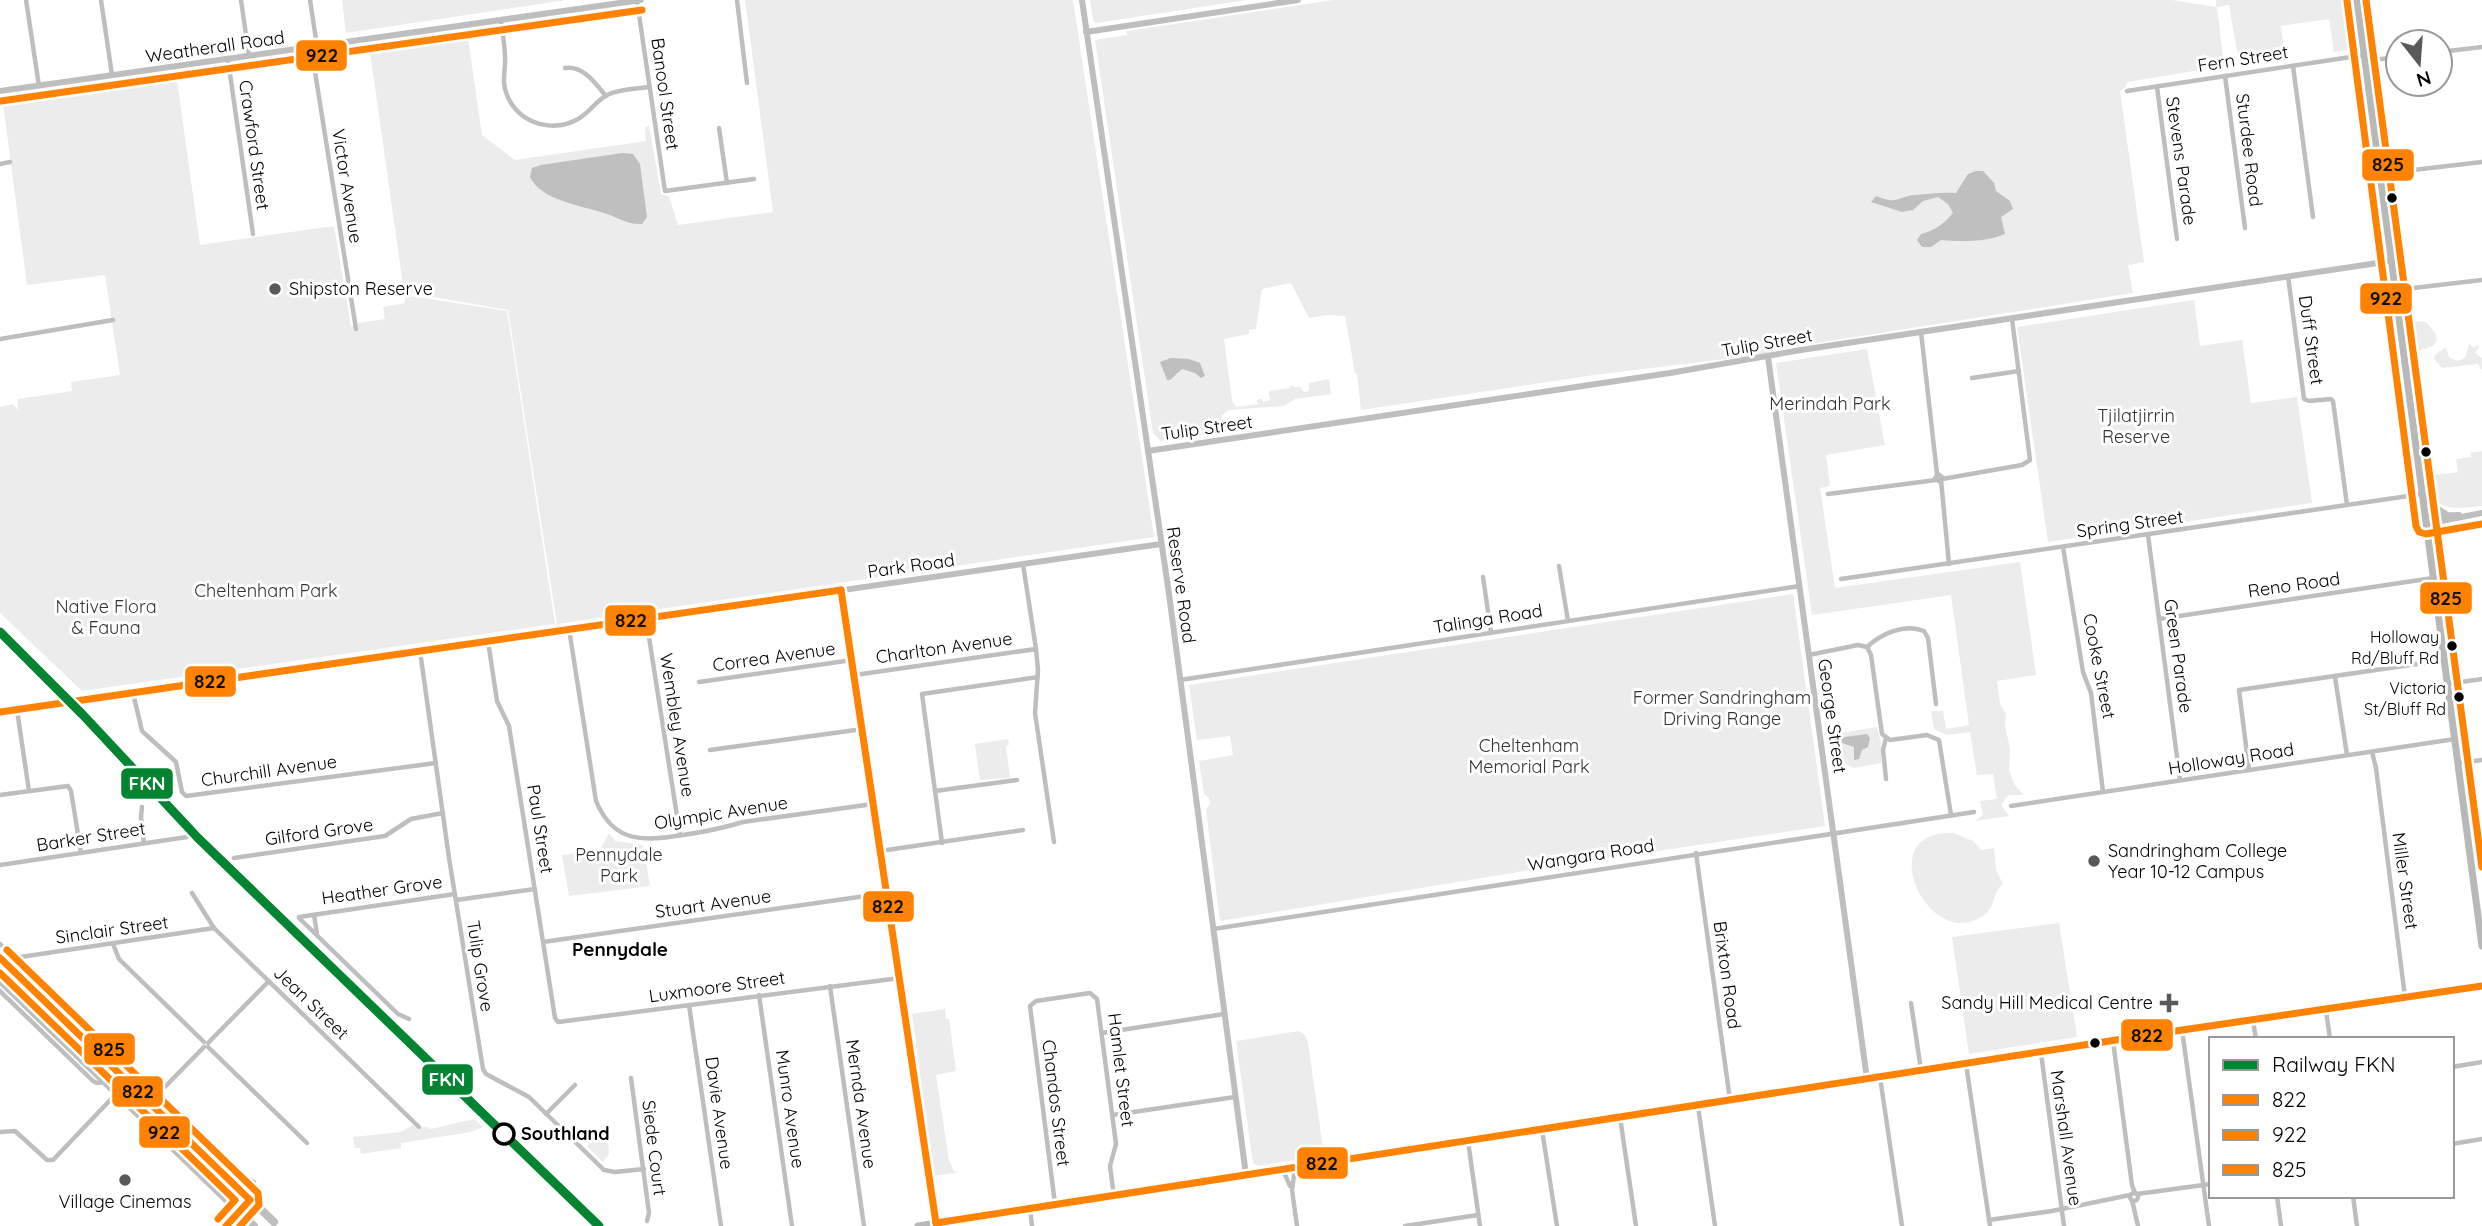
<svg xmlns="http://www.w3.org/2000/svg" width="2482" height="1226" font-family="Quicksand,sans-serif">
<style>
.green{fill:#ececec}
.water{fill:#bfbfbf}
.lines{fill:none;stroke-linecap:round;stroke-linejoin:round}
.minor{stroke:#bebebe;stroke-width:4.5}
.tertiary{stroke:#bebebe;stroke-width:6}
.secondary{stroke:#b8b8b8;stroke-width:7}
.trunk{stroke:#bebebe;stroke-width:8}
.bus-1-casing{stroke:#fff;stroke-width:12}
.bus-2-casing{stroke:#fff;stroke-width:12}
.bus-3-casing{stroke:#fff;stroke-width:12}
.bus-1{stroke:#ff8200;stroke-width:7}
.bus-2{stroke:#ff8200;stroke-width:7}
.bus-3{stroke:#ff8200;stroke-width:7}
.rail-1-casing{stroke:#fff;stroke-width:14}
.rail-1{stroke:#028430;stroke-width:9}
.bus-dot{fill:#000;stroke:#fff;stroke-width:2.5}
.poi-dot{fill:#595959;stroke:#fff;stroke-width:2.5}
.stop-dot{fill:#fff;stroke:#000;stroke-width:3.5}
.labels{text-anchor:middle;stroke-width:6;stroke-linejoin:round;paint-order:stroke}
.bus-label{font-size:16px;fill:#000;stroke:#fff;text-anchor:end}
.street-label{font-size:18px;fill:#000;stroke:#fff}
.poi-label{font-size:18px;fill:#000;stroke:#fff;text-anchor:start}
.park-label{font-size:18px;fill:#333;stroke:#fff}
.stop-label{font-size:18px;font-weight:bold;fill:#000;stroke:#fff;text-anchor:start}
.neighbourhood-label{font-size:19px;font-weight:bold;fill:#000;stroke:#fff}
.line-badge{stroke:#fff;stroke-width:2.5}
.badge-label{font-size:19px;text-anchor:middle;font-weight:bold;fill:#fff}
.pale-badge-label{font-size:19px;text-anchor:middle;font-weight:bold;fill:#111}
</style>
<rect width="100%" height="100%" fill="#fff"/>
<!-- green -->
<g class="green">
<polygon points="342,0 566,0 346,33"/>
<polygon points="745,0 1073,0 1154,537 557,624 508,310 404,292 369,45 467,31 482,135 515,160 646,141 645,128 649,125 661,194 669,196 678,225 773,212"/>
<polygon points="1090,0 1247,0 1096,23 1093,21"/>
<polygon points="1333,0 2172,0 2216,7 2216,0 2346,0 2352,49 2334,52 2329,19 2281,26 2285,57 2239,64 2229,5 2217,7 2224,66 2127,82 2126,87 2120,91 2144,262 2128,265 2133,293 1779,349 1766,354 1594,375 1361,410 1357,374 1355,373 1345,316 1326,315 1309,318 1291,283 1262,289 1256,329 1249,330 1249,334 1224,339 1232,400 1236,407 1258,404 1257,400 1262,398 1263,402 1270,400 1269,391 1291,388 1290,386 1293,385 1294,387 1300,387 1304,392 1309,391 1309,383 1329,379 1331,394 1295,399 1284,406 1229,410 1221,416 1223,432 1161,441 1153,433 1095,40 1127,35 1126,31 1141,29"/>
<polygon points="176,74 200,245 334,226 351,327 358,323 385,319 383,307 405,303 405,295 507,311 555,624 82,691 0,613 0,407 13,404 18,410 18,399 72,391 71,382 120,375 105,275 27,285 2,96"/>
<polygon points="2194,300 2200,346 2242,340 2251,403 2297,397 2312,503 2048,542 2017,327"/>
<polygon points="2409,321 2426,322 2435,333 2437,340 2433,346 2414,352"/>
<polygon points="2469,344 2474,348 2476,345 2479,347 2475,353 2482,358 2482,370 2478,364 2442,368 2434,359 2435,355 2446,347 2449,357 2457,361 2465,358"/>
<polygon points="1867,349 1885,445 1826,455 1830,486 1820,488 1835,588 2020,562 2036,675 1997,681 2000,704 2006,714 2005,726 2010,748 2009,770 2014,784 2024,795 2008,795 2001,805 2009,816 1975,821 1983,815 1980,801 1997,799 1993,774 1977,775 1970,732 1947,735 1934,729 1931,711 1943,711 1946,729 1969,725 1951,595 1812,615 1776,363"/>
<path d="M2482,451V506C2453,509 2430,513 2428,476L2458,472L2456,459L2471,457L2470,453Z"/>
<polygon points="1793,594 1825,826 1542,868 1220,921 1206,810 1210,804 1209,798 1204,794 1199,761 1233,755 1230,736 1197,740 1189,685"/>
<polygon points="1877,727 1881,743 1881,763 1854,768 1832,758 1829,735"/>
<polygon points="1008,739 1009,745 1006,746 1010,778 980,780 975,744"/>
<polygon points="609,833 615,841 643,845 650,886 569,896 562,855 600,850"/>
<path d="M1953,833L1973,841L1981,850L1994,848L1996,870L2003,884C1992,892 1996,907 1984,915C1929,955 1870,829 1953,833Z"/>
<polygon points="2059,923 2077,1037 1969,1054 1952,937"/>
<polygon points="945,1009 946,1019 949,1019 956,1071 936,1075 949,1160 954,1171 960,1172 934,1176 912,1014"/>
<polygon points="1299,1031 1305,1035 1308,1043 1324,1155 1258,1166 1253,1163 1236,1041"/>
<polygon points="474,1119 483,1127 471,1132 401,1143 401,1148 361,1154 360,1148 355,1148 353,1137 401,1132 413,1125 417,1128 427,1127 431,1129"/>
<polygon points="607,1127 609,1154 603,1162 587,1146"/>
</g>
<!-- water -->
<g class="water">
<path d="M622,153L633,154L640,164L647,217L642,224C628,225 617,217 604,213C583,206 540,200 530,177L532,168L541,165Z"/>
<path d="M1976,171H1983L1994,183L1996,191L2010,201L2013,209L2001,217L2005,234C1988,242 1960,242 1941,240L1931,247H1922L1917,240L1921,234C1935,230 1943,225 1953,213L1948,204L1938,197L1923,201L1913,210L1902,212L1871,202L1876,196C1898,205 1896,197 1915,195C1927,194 1944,192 1956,193L1968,174Z"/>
<polygon points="1171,358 1189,359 1200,363 1205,376 1201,378 1195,373 1182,369 1170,380 1167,380 1160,362"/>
<polygon points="1867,734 1870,738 1868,747 1862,750 1859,759 1854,760 1854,747 1839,742 1838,738"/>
</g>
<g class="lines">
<!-- minor -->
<g class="minor">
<polyline points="26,0 39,86"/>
<polyline points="101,0 112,75"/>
<polyline points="241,0 249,56"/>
<polyline points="310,0 317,46"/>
<polyline points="737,0 747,83"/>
<polyline points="637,1 665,191 754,179"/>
<path d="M501,20C502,32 505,45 505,57C506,68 502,78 505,89C513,121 550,135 578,119C589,113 596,101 607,95C619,89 636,89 649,87"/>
<polyline points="311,47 356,329"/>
<polyline points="2440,52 2482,47"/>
<polyline points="228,60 253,234"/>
<polyline points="2365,61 2398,57"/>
<polyline points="2293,66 2313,217"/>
<path d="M565,68C583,65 595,83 606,96"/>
<polyline points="2225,76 2245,228"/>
<polyline points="2157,87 2177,239"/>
<polyline points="2127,91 2364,55"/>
<polyline points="719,128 727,183"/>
<polyline points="0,164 10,162"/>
<polyline points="2379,174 2482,162"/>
<polyline points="2288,276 2304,399 2309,401 2331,399 2333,401 2347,505"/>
<polyline points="2396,290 2482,280"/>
<polyline points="1921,332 1937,474"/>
<polyline points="0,339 113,320"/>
<polyline points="1972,378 2019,371"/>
<polygon points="1938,474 1942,477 1939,481 1935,478"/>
<polyline points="1942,479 2022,465 2030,460 2012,319"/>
<polyline points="1941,480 1949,564"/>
<polyline points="1828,494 1936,480"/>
<polyline points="2148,535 2180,780"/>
<polyline points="2063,547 2083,672 2091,693 2103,792"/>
<polyline points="1559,566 1568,621"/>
<polyline points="1483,577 1491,632"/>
<polyline points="1841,579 2422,494"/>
<polyline points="841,590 936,1223"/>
<polyline points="646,618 680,835"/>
<polyline points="2159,619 2433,578"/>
<path d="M569,629L596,801C614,844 643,841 683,835C704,832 723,828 743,822L873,804"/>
<polyline points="488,641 497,701 509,726 555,1018 558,1022 900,978"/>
<path d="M1867,647C1881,634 1904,623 1924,631L1928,638L1936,704"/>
<polyline points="1036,649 1038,670 1035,713 1054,842"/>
<polyline points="420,651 449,858 483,1069 486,1074 529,1097 604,1170 615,1172 644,1169"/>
<polyline points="1809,655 1858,645 1867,647 1871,655 1882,734 1890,740 1927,735 1939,740 1951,815"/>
<polyline points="855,675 1036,649 1023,564"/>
<polyline points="2335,677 2347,755"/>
<polyline points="1180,680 1800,586"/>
<polyline points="699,682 852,660"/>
<polyline points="2448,684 2482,679"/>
<polyline points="133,693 142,731 176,762 182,792 186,796 436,763"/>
<polyline points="17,710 29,791"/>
<polyline points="1886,738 1883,750 1886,779"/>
<polyline points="710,750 863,729"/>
<polyline points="2372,752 2376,768 2405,997"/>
<polyline points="2459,763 2482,760"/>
<polyline points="2249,770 2239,690 2444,660"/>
<polyline points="935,791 1017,780"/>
<polyline points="0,795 68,786 71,791 81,853"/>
<polyline points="2011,806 2455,739"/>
<polyline points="142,807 141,817 144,843"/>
<polyline points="942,843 922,694 1038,677"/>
<polyline points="880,851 1023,830"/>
<polyline points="1696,853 1730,1100"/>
<polyline points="234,858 385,836 411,819 443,813"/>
<polyline points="0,865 187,837"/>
<polyline points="192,893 214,928 419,1127"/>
<polyline points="456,900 535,889"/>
<polyline points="314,915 317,934"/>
<polyline points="299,917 455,894"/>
<polyline points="299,918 398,1014 409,1019"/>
<polyline points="1213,929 1974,812"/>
<polyline points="543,942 887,893"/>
<polyline points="0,944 189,1126 194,1136"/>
<polyline points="113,944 119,959 204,1042"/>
<polyline points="14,958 214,928"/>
<polyline points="830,986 864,1226"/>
<polyline points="0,991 93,1081 97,1083 104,1082"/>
<polyline points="759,995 792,1226"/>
<polyline points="1911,1003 1921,1070"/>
<polyline points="689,1005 721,1226"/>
<polyline points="2326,1010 2330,1039"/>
<polyline points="2253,1021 2256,1039"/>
<polyline points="2182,1030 2209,1226"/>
<polyline points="1102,1033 1224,1014"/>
<polyline points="2113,1041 2132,1185 2135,1193"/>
<polyline points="208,1043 269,981"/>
<polyline points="208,1047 307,1143"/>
<polyline points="2041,1053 2064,1226"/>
<polyline points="1966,1064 1990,1226"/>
<polyline points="2452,1067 2482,1062"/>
<polyline points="1880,1077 1902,1226"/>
<polyline points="631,1078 649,1213 647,1221"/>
<polyline points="157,1095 204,1047"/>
<polyline points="1698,1106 1715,1226"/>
<polyline points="546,1114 575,1085"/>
<polyline points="1113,1115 1235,1097"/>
<polyline points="1620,1117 1636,1226"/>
<polyline points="1542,1130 1557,1226"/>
<polyline points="0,1132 15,1131 47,1160 53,1160 116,1094"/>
<path d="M193,1137C216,1144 230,1172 254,1182"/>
<polyline points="1468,1141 1480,1226"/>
<polyline points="2452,1144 2482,1139"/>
<polyline points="1295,1168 1292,1190 1297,1226"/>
<polyline points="1283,1170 1290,1186"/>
<circle cx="2134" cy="1197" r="4"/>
<polyline points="2137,1194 2211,1184"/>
<polyline points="2277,1196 2281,1226"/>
<polyline points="2353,1196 2357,1226"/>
<polyline points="2132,1200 2138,1226"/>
<polyline points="1055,1204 1030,1006 1036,1001 1090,993 1097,999 1116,1144 1110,1166 1114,1196"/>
<polyline points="1030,1209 1032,1226"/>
<polyline points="1989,1220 2052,1211 2130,1195"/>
<polyline points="1405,1226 1478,1215"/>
</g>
<!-- tertiary -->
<g class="tertiary">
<polyline points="1082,0 1169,594 1246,1175"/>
<polyline points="1086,32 1298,0"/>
<polyline points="0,91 641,0"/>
<polyline points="1768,357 1867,1079"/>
<polyline points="1148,451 1670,373 1801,350 2391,261"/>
<polyline points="2423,496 2432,505 2446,514"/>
<polyline points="2425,516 2459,515"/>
<polyline points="2426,524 2482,513"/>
<polyline points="0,712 1161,544"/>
</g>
<!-- secondary -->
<g class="secondary">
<polyline points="2357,0 2482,946"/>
<polyline points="918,1226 2155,1034 2482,986"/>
</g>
<!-- trunk -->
<g class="trunk">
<polyline points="0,958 274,1222"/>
<polyline points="0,980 254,1226"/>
</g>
<defs>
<g id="bus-1">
<polyline points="841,590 936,1223"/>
<polyline points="0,712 841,590"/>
<polyline points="0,958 250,1200 226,1226"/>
<polyline points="936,1223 2155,1034 2482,986"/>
</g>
<g id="bus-2">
<polyline points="2347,1 2416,526 2419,532 2426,534 2482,524"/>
<polyline points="1,101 642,10"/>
<polyline points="0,973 235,1200 218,1219"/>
</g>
<g id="bus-3">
<polyline points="2366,0 2482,867"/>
<polyline points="7,950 258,1193 259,1205 240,1226"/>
</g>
</defs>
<!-- bus-1 casing -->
<use href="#bus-1" class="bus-1-casing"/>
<!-- bus-2 casing -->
<use href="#bus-2" class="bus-2-casing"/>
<!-- bus-3 casing -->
<use href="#bus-3" class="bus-3-casing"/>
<!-- bus-1 -->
<use href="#bus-1" class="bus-1"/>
<!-- bus-2 -->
<use href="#bus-2" class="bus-2"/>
<!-- bus-3 -->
<use href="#bus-3" class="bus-3"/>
<defs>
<polyline id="rail-1" points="0,632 83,715 198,838 599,1226"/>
</defs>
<!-- rail-1 casing -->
<use href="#rail-1" class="rail-1-casing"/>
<!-- rail-1 -->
<use href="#rail-1" class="rail-1"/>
</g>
<!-- markers -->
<g class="bus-dot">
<circle cx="2392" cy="198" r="6"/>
<circle cx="2426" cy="452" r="6"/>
<circle cx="2452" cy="646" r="6"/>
<circle cx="2459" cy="697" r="6"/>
<circle cx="2095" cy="1043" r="6"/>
</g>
<g class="poi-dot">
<circle cx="275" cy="289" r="7"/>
<circle cx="2094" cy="861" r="7"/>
<path d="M2165.5 992.5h7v7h7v7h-7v7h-7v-7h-7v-7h7z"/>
<circle cx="125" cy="1180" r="7"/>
</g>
<circle class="stop-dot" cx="504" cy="1134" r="10"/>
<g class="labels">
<!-- bus labels -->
<g class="bus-label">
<text x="2439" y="643">Holloway<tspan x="2439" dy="21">Rd/Bluff Rd</tspan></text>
<text x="2446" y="694">Victoria<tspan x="2446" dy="21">St/Bluff Rd</tspan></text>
</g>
<!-- street labels -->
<g class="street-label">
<text transform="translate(215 47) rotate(-8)" y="6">Weatherall Road</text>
<text transform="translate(2243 59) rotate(-9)" y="6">Fern Street</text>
<text transform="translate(665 94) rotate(82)" y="6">Banool Street</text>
<text transform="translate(254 145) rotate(82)" y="6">Crawford Street</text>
<text transform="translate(2249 150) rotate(83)" y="6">Sturdee Road</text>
<text transform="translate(2181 161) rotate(82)" y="6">Stevens Parade</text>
<text transform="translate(347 186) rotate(81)" y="6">Victor Avenue</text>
<text transform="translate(2311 340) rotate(82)" y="6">Duff Street</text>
<text transform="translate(1767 343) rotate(-10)" y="6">Tulip Street</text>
<text transform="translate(1207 428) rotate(-8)" y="6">Tulip Street</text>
<text transform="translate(2130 524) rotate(-8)" y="6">Spring Street</text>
<text transform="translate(911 566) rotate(-8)" y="6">Park Road</text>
<text transform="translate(1181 585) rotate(82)" y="6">Reserve Road</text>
<text transform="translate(2294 585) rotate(-8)" y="6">Reno Road</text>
<text transform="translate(1488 619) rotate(-9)" y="6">Talinga Road</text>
<text transform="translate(944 648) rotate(-8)" y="6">Charlton Avenue</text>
<text transform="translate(2178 656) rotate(82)" y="6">Green Parade</text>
<text transform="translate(774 657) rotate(-8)" y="6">Correa Avenue</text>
<text transform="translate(2099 666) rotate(79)" y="6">Cooke Street</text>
<text transform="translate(1832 716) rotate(82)" y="6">George Street</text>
<text transform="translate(677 725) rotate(81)" y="6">Wembley Avenue</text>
<text transform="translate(2231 759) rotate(-9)" y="6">Holloway Road</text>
<text transform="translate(269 771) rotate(-8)" y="6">Churchill Avenue</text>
<text transform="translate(721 813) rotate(-9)" y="6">Olympic Avenue</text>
<text transform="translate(540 829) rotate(81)" y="6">Paul Street</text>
<text transform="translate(319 832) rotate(-8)" y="6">Gilford Grove</text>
<text transform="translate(91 837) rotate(-9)" y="6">Barker Street</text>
<text transform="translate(1591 855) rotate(-9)" y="6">Wangara Road</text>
<text transform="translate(2405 881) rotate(82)" y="6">Miller Street</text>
<text transform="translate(382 890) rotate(-8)" y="6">Heather Grove</text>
<text transform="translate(713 904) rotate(-8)" y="6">Stuart Avenue</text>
<text transform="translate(112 930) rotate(-8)" y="6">Sinclair Street</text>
<text transform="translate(480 966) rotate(81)" y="6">Tulip Grove</text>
<text transform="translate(1727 975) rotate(82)" y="6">Brixton Road</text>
<text transform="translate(717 987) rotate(-8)" y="6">Luxmoore Street</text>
<text transform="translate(311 1003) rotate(44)" y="6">Jean Street</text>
<text transform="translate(1121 1070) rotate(83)" y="6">Hamlet Street</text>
<text transform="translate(1056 1103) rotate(83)" y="6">Chandos Street</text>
<text transform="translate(861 1104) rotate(82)" y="6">Mernda Avenue</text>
<text transform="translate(790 1109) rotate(82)" y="6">Munro Avenue</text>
<text transform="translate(719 1113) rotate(82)" y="6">Davie Avenue</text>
<text transform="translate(2066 1138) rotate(82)" y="6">Marshall Avenue</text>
<text transform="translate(654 1148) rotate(83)" y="6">Siede Court</text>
</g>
<!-- poi labels -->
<g class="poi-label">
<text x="289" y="295">Shipston Reserve</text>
<text x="2108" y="857">Sandringham College<tspan x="2108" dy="21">Year 10-12 Campus</tspan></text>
<text x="2153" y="1009" text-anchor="end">Sandy Hill Medical Centre</text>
<text x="125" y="1208" text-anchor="middle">Village Cinemas</text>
</g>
<!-- park labels -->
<g class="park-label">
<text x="1830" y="410">Merindah Park</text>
<text x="2136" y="422">Tjilatjirrin<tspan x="2136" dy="21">Reserve</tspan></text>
<text x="266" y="597">Cheltenham Park</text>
<text x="106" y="613">Native Flora<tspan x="106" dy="21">&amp; Fauna</tspan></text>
<text x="1722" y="704">Former Sandringham<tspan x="1722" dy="21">Driving Range</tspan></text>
<text x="1529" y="752">Cheltenham<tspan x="1529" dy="21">Memorial Park</tspan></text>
<text x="619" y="861">Pennydale<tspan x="619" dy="21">Park</tspan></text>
</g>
<!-- stop labels -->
<g class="stop-label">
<text x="521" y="1140">Southland</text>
</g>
<!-- neighbourhood labels -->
<g class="neighbourhood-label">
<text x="620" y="956">Pennydale</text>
</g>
</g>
<g class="line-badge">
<rect x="295" y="39" width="53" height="33" rx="7" fill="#ff8200"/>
<rect x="2361" y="148" width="54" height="34" rx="7" fill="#ff8200"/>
<rect x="2359" y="282" width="54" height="33" rx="7" fill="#ff8200"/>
<rect x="2419" y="581" width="54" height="34" rx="7" fill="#ff8200"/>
<rect x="604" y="604" width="53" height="33" rx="7" fill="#ff8200"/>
<rect x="184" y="665" width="53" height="33" rx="7" fill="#ff8200"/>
<rect x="120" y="767" width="54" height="33" rx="7" fill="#028430"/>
<rect x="862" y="890" width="53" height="33" rx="7" fill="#ff8200"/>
<rect x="2120" y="1018" width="54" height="34" rx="7" fill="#ff8200"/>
<rect x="83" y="1032" width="53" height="34" rx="7" fill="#ff8200"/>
<rect x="421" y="1063" width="53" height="33" rx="7" fill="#028430"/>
<rect x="111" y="1075" width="53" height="33" rx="7" fill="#ff8200"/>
<rect x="138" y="1115" width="53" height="34" rx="7" fill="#ff8200"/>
<rect x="1296" y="1146" width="53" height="34" rx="7" fill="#ff8200"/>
</g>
<g class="badge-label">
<text x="147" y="790">FKN</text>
<text x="447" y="1086">FKN</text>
</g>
<g class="pale-badge-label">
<text x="322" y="62">922</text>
<text x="2388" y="171">825</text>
<text x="2386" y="305">922</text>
<text x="2446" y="605">825</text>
<text x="631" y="627">822</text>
<text x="210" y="688">822</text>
<text x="888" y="913">822</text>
<text x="2147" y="1042">822</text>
<text x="109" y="1056">825</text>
<text x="138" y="1098">822</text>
<text x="164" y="1139">922</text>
<text x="1322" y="1170">822</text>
</g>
<!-- legend -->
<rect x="2209" y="1037" width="245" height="161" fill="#ffffff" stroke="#999999" stroke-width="2"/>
<rect x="2223" y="1060" width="35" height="10" fill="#028430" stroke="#999999" stroke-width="2"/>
<text x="2272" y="1072" font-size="21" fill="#000000">Railway FKN</text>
<rect x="2223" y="1095" width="35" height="10" fill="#ff8200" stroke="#999999" stroke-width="2"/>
<text x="2272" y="1107" font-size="21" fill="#000000">822</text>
<rect x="2223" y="1130" width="35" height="10" fill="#ff8200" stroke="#999999" stroke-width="2"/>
<text x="2272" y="1142" font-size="21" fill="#000000">922</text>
<rect x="2223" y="1165" width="35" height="10" fill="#ff8200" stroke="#999999" stroke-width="2"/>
<text x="2272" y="1177" font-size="21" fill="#000000">825</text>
<!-- north arrow -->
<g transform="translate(2419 63) rotate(163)"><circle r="33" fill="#ffffff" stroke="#999999" stroke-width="2"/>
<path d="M0-5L12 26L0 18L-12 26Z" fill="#595959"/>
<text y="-10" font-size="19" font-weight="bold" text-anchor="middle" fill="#000000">N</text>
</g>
</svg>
